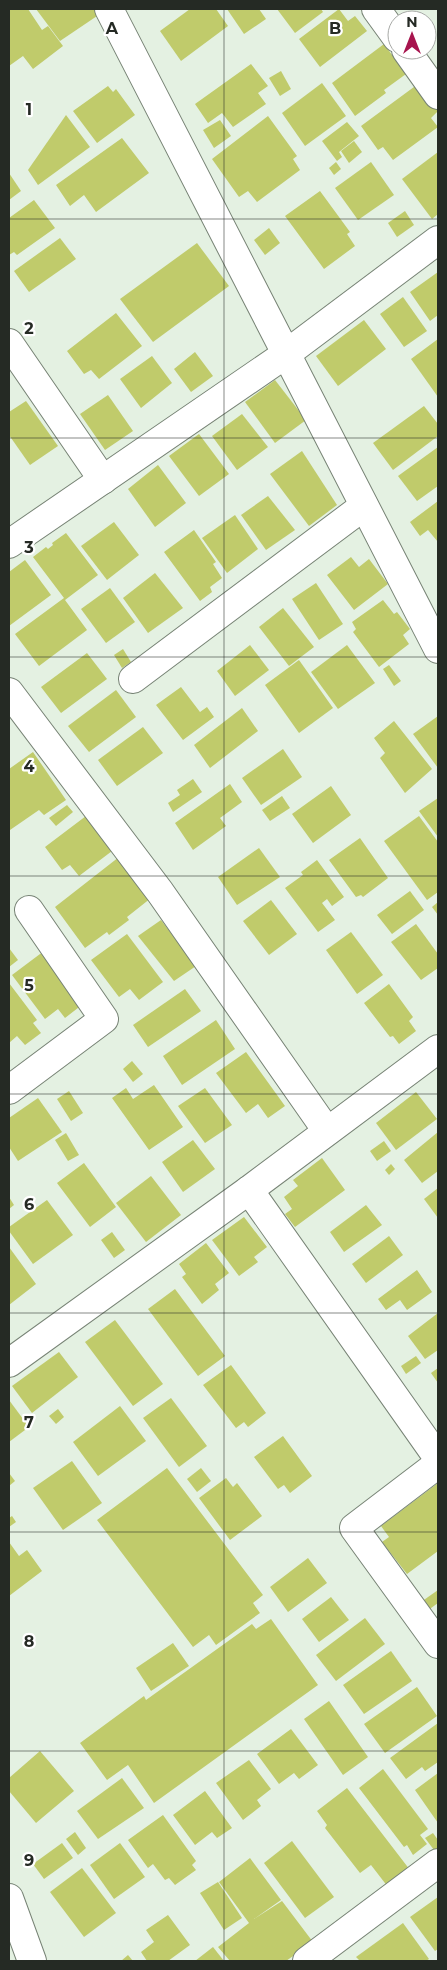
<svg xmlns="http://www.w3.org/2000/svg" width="447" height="1970" font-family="Montserrat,sans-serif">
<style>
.building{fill:#c0cb6b}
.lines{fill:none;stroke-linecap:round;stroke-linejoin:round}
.minor-casing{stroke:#778375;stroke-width:30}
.minor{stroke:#fff;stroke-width:28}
.grid{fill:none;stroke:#252a24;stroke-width:1;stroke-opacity:0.55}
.grid-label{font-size:16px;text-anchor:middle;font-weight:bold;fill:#252a24;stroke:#fff;stroke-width:4.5;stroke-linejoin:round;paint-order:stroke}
</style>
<rect width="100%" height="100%" fill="#e4f1e2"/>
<!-- building -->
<g class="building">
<polygon points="10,9 28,9 42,30 48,26 63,46 33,69 23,56 9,66"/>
<polygon points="36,9 96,9 100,14 60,41"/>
<polygon points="190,9 216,9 228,26 181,61 160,31"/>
<polygon points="227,9 259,9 266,19 244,34"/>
<polygon points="277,9 321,9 323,12 295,33"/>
<polygon points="339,9 348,21 355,16 367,31 320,67 299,39"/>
<polygon points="384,44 406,74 384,90 386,93 355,116 332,83"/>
<polygon points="251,64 268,86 258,93 266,104 233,127 222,113 208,123 195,104"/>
<polygon points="281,71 291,89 280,96 269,78"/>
<polygon points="322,83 346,116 305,146 282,113"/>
<polygon points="418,84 438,111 431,118 438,127 393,160 383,147 378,150 361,126"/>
<polygon points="108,86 113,92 116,89 135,115 97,143 73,111"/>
<polygon points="66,115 90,147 38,185 28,170"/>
<polygon points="268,116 297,156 293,159 300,170 257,202 248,191 239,197 212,159"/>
<polygon points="220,120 231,136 214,148 203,130"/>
<polygon points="347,122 359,136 339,152 342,157 337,161 322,141"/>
<polygon points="122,138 149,173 96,212 84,195 70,206 56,185"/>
<polygon points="354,141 362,152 349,163 341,151"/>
<polygon points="438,152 438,214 432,219 402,179"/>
<polygon points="336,162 341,169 334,175 329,168"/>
<polygon points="371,162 394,195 358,220 335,188"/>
<polygon points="9,173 21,191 9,200"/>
<polygon points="320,191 350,232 347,234 355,246 324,269 285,216"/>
<polygon points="34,200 55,228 17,255 14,252 9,255 9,218"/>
<polygon points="405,211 414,225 397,237 388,223"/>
<polygon points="269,228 280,243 265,255 254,240"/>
<polygon points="60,238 76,259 29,292 14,271"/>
<polygon points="197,243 229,286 153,342 120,299"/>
<polygon points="438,272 438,315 430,321 410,292"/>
<polygon points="403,297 427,331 404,347 380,314"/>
<polygon points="116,313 142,346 99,379 91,370 84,374 67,351"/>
<polygon points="364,320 386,349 338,386 316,356"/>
<polygon points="438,339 438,397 411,359"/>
<polygon points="195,352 213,376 191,392 174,369"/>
<polygon points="152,356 172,383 141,408 120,379"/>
<polygon points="275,380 306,420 275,443 245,402"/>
<polygon points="108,395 133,431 105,450 80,414"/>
<polygon points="26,401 58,446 30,465 9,435 9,412"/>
<polygon points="424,406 438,424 438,436 393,470 373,443"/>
<polygon points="242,414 268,447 237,470 212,436"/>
<polygon points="199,434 229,474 199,496 169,456"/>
<polygon points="438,447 438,486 417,501 398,476"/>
<polygon points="302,451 337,505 309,526 270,474"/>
<polygon points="158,465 186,503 155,527 128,489"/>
<polygon points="268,496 295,530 266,550 241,515"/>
<polygon points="438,501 438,542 428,530 420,536 410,522"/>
<polygon points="235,515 258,549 227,573 202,538"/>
<polygon points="114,522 139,555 107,580 81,546"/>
<polygon points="194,530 216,562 213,564 222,578 210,587 212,592 200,601 164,552"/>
<polygon points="66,533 98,575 65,600 87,630 39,666 15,634 64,598 33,557 46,547 48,549 53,545 52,543"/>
<polygon points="351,557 359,567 369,559 388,584 354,610 327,575"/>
<polygon points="25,560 51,595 9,626 9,572"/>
<polygon points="155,573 183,608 148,633 123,598"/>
<polygon points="316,583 343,624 319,640 292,599"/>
<polygon points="110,588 135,622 106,643 81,609"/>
<polygon points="383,600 394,614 397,612 410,629 403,635 409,644 379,667 353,632 356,629 352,622"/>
<polygon points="283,608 314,647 289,666 259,627"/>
<polygon points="250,645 269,670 235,696 217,671"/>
<polygon points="347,645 375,683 338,709 311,672"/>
<polygon points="123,649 131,662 122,668 114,655"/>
<polygon points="87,653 107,679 61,713 41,687"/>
<polygon points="299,660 333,708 299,733 265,685"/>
<polygon points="389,665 401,681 394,686 383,669"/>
<polygon points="181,687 200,712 207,707 214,717 183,740 156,705"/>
<polygon points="116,690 136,717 89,752 68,726"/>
<polygon points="242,708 258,731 210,768 194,745"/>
<polygon points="438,716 438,768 413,734"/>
<polygon points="394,721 432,769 405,793 380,758 385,753 374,738"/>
<polygon points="143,727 163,753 117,786 98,760"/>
<polygon points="283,749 302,777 261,805 242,778"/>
<polygon points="33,752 66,800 44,815 39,810 10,830 9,829 9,769"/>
<polygon points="193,779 202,792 173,812 168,803 180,795 177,790"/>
<polygon points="230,784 242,802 220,818 226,826 193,850 175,823"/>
<polygon points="331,786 351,815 313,843 292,814"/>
<polygon points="282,796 290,808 270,821 262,810"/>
<polygon points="438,798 438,837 419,811"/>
<polygon points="67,805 73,812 56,826 49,818"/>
<polygon points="86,816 116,848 79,876 70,865 62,870 45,847"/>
<polygon points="419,816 438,842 438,892 427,900 384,841"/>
<polygon points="360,838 388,878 363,897 361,895 356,897 329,860"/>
<polygon points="259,848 280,877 237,905 218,877"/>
<polygon points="119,857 151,898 127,917 129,920 109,935 107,932 85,948 55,907"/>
<polygon points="317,860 344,897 332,906 327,899 322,903 335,920 318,932 285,888 303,875 301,872"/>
<polygon points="410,891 424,910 392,934 377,915"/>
<polygon points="271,900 297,934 269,955 243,921"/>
<polygon points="438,902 438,915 432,907"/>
<polygon points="161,920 196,966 174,981 138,936"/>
<polygon points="416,924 438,954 438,968 421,980 391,942"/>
<polygon points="351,932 383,975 357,994 326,950"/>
<polygon points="127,934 163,982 139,1000 130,989 119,997 91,960"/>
<polygon points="9,948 18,960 9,967"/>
<polygon points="44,951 83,1004 65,1018 58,1009 45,1019 12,975"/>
<polygon points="9,983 37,1020 33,1023 41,1033 25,1045 17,1036 9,1043"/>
<polygon points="389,984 413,1017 409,1021 416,1031 399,1044 393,1036 390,1037 364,1003"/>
<polygon points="185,989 201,1011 148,1047 133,1025"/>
<polygon points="216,1020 235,1049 182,1085 163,1056"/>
<polygon points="246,1052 285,1106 268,1118 258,1104 246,1113 216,1073"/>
<polygon points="132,1061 143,1074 133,1082 123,1069"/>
<polygon points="154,1085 183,1127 149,1150 112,1098 126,1088 133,1099"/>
<polygon points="205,1088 232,1125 205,1143 178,1106"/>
<polygon points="69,1091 83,1113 71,1121 57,1099"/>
<polygon points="416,1092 437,1119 396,1150 376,1123"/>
<polygon points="38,1098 62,1132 18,1161 9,1147 9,1118"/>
<polygon points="438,1132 438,1171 422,1183 404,1160"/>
<polygon points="66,1133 79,1155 68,1161 55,1140"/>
<polygon points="193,1140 215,1169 183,1192 162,1162"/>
<polygon points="384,1141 391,1151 377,1161 370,1151"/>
<polygon points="322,1158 345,1190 295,1227 285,1214 292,1209 284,1197 298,1186 293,1180"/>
<polygon points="84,1163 116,1207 90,1227 57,1183"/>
<polygon points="391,1164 395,1169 389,1175 385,1170"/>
<polygon points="151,1176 181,1215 146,1242 116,1203"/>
<polygon points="438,1188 438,1218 424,1199"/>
<polygon points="9,1197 14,1205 9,1209"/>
<polygon points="47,1200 73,1235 33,1264 9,1231 9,1227"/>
<polygon points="366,1205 382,1225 344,1252 330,1232"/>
<polygon points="244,1217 267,1247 254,1257 258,1262 239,1276 212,1240"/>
<polygon points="112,1232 125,1250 114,1258 101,1240"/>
<polygon points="389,1236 403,1255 366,1283 352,1264"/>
<polygon points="206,1243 229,1273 215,1284 219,1290 202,1304 182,1277 186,1274 179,1264"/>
<polygon points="9,1247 36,1284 9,1305"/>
<polygon points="417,1270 432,1292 407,1310 400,1300 386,1310 378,1299"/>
<polygon points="175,1289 225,1356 198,1376 148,1309"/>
<polygon points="438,1313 438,1350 425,1359 408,1336"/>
<polygon points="115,1320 163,1384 133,1406 85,1342"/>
<polygon points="59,1352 78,1377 32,1413 12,1386"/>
<polygon points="416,1356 421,1363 406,1374 401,1366"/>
<polygon points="231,1365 266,1413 248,1427 244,1422 236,1428 203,1385"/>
<polygon points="438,1368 438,1383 431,1373"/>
<polygon points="171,1398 207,1446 179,1467 143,1418"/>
<polygon points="9,1400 29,1427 9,1442"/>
<polygon points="120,1406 146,1441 98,1476 73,1442"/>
<polygon points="58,1409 64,1417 56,1424 49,1416"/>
<polygon points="283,1436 312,1476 290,1493 284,1485 278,1489 254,1457"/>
<polygon points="72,1461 102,1503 63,1530 33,1488"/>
<polygon points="167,1468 263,1595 253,1603 260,1613 216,1645 209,1635 193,1647 97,1520"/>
<polygon points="201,1468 211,1481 197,1492 187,1479"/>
<polygon points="9,1473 15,1481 9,1486"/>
<polygon points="226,1478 233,1487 237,1483 262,1516 230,1540 199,1498"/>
<polygon points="438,1483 438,1551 407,1574 382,1542 389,1537 381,1526"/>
<polygon points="12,1516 16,1522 9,1527 9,1518"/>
<polygon points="9,1542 19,1556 27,1550 42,1571 9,1596"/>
<polygon points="308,1558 327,1583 288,1612 270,1587"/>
<polygon points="438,1590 438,1603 427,1611 421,1602"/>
<polygon points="331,1597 349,1620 319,1642 302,1619"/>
<polygon points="365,1618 385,1644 336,1681 316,1655"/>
<polygon points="271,1619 318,1685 154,1803 128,1765 107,1780 80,1743 144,1696 146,1700 252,1624 256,1629"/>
<polygon points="173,1643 189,1666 151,1691 136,1668"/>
<polygon points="391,1651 412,1681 364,1714 343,1685"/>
<polygon points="417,1687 437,1716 385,1753 364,1724"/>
<polygon points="329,1701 368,1757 343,1775 304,1719"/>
<polygon points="438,1723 438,1762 425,1771 422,1767 406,1779 390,1758"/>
<polygon points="291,1729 318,1765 299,1779 294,1773 279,1784 257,1754"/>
<polygon points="40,1751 74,1791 36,1823 9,1791 9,1778"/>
<polygon points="249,1760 271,1789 257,1800 261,1806 243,1820 216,1783"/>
<polygon points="383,1769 428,1829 420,1835 427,1844 413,1855 407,1845 404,1847 359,1788"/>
<polygon points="438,1773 438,1823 415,1790"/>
<polygon points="122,1778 144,1808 98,1839 77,1811"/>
<polygon points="347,1788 410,1870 388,1887 371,1865 360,1873 325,1828 327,1825 317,1811"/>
<polygon points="205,1791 232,1828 217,1838 212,1832 195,1845 173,1815"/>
<polygon points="163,1815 196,1861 192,1865 196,1870 175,1885 169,1878 165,1880 153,1864 148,1868 128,1840"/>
<polygon points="75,1832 86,1848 78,1855 66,1839"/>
<polygon points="433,1833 438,1840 438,1853 437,1854 425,1838"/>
<polygon points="292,1841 334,1897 305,1918 264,1863"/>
<polygon points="62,1843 73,1858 44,1879 33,1864"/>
<polygon points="120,1843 145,1877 114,1899 90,1865"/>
<polygon points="250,1858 281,1900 254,1919 282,1901 313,1942 286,1961 230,1961 218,1947 249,1923 219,1882"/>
<polygon points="82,1868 116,1913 84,1937 50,1892"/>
<polygon points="218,1882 242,1918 224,1930 200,1893"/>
<polygon points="438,1897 438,1949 435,1951 410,1917"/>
<polygon points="168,1915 190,1945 168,1961 147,1961 141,1952 154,1942 146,1930"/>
<polygon points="403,1923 429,1959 426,1961 360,1961 356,1957"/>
<polygon points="213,1947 224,1961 195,1961"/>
<polygon points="128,1955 133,1961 121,1961"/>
</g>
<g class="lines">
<defs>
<g id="minor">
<polyline points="109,9 438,649"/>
<polyline points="376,9 397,38"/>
<polyline points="406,50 438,95"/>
<polyline points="9,343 103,480"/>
<polyline points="9,544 286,354 438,240"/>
<polyline points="133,679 364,506"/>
<polyline points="9,692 160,892 327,1131"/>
<polyline points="9,1090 104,1019 29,910"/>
<polyline points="249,1190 438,1458"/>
<polyline points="9,1363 249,1190 438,1049"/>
<polyline points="438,1464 354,1528 438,1644"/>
<polyline points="9,1898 32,1961"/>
<polyline points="307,1961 438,1863"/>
</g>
</defs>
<!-- minor casing -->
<use href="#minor" class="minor-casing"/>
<!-- minor -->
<use href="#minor" class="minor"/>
</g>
<!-- grid -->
<path class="grid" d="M224,9V1961M9,219H438M9,438H438M9,657H438M9,876H438M9,1094H438M9,1313H438M9,1532H438M9,1751H438"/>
<g class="grid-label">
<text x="112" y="34">A</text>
<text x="335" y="34">B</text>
<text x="29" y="115">1</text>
<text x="29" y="334">2</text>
<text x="29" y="553">3</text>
<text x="29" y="772">4</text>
<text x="29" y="991">5</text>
<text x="29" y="1210">6</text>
<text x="29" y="1428">7</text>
<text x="29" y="1647">8</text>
<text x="29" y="1866">9</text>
</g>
<!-- border -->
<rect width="447" height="1970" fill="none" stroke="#252a24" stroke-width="20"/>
<!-- north arrow -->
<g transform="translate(412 35)"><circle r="24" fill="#ffffff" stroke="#a8aaa7"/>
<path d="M0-4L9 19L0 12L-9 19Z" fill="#a7144e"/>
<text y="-8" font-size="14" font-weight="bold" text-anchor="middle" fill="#252a24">N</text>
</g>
</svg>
